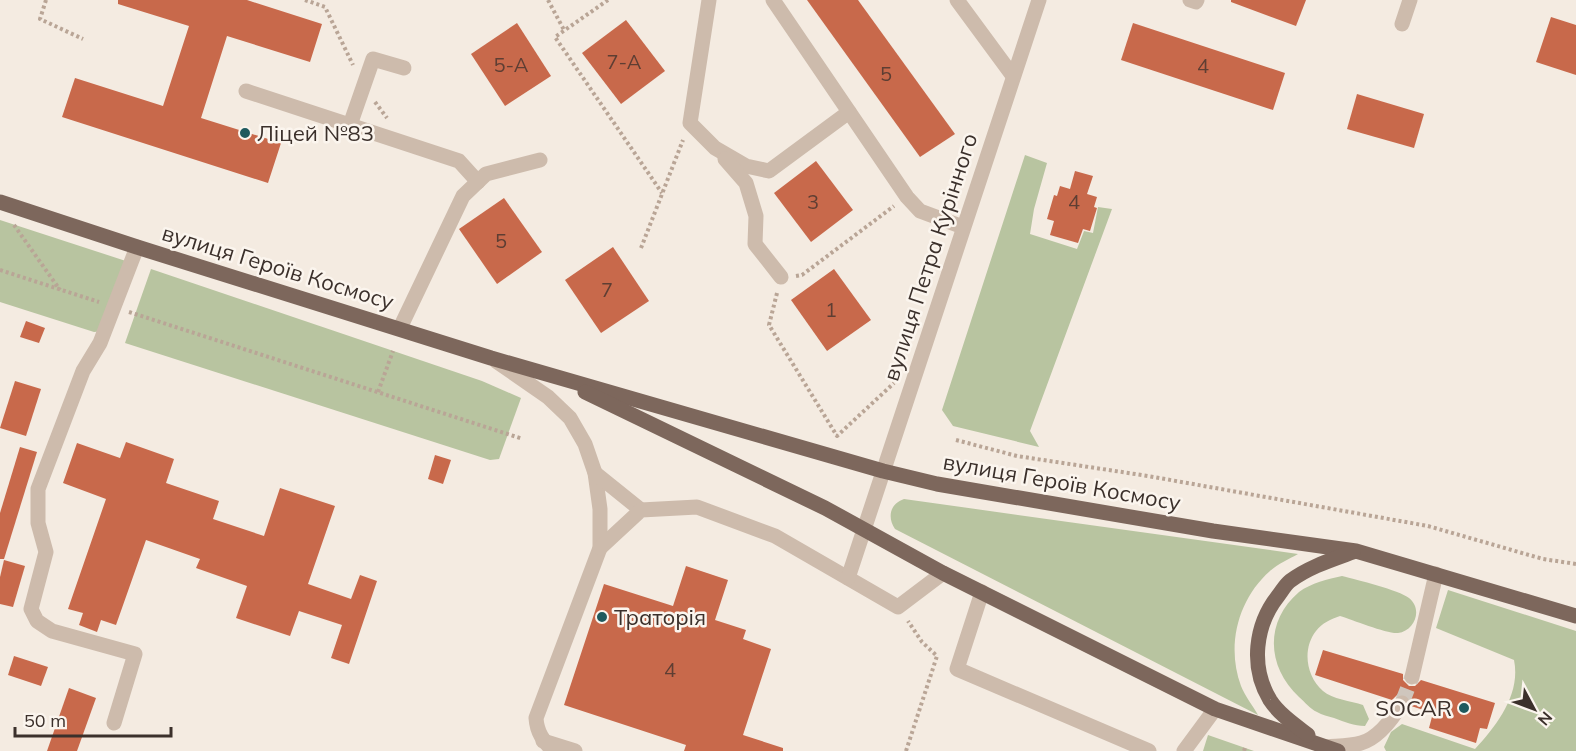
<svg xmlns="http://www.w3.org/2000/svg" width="1576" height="751" font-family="Mulish,sans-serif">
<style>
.green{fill:#b8c4a0}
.building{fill:#c8694b}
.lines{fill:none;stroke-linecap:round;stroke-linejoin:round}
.minor-tunnel{stroke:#cfc6bd;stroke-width:15;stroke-dasharray:15 8;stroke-linecap:butt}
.path{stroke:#b9a596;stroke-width:4;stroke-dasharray:3 3;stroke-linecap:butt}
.minor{stroke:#cdbbac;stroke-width:15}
.major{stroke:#7d675c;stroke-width:15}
.poi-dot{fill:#1f5a5e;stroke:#fbf5ee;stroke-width:2}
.labels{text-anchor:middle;stroke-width:5;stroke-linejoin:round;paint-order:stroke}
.number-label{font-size:20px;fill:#5e3e33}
.poi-label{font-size:22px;fill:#3b302b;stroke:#fbf5ee;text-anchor:start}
.street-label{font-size:22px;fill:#3b302b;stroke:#fbf5ee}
</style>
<rect width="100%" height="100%" fill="#f4ebe1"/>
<!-- green -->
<g class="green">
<polygon points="1025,155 1047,163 1034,209 1030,234 1077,249 1084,231 1093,233 1098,207 1112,209 1030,431 1039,447 953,426 942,410"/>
<polygon points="0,220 132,263 104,331 94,332 0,302"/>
<polygon points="151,269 482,381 521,398 499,459 490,460 125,343"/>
<path d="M904,499L1298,554C1289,559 1278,564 1270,571C1238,599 1226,646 1241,686C1245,696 1253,706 1258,715L895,529C887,517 890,504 904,499Z"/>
<path d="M1342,576C1357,580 1399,590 1409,598C1423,609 1415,631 1398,633C1387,634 1353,620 1340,616C1331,619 1322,623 1316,631C1302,649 1306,676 1323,691C1332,699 1351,701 1363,705L1369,719L1365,726C1354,726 1345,722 1334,718C1328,716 1322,715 1317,712C1310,709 1305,702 1299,697C1267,667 1264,622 1299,592C1311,583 1328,579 1342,576Z"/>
<path d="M1448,590L1576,631V751H1386L1384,747L1391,732L1402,724L1475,749C1497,725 1521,694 1514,660L1436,628Z"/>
<polygon points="1208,735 1254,751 1203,751"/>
</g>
<!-- building -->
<g class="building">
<polygon points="118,0 247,0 322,24 310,62 227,36 201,118 281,143 268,183 62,117 75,78 163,106 189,26 118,4"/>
<polygon points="807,0 858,0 955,134 920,157"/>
<polygon points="1231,0 1306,0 1296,26 1231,2"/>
<polygon points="1551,17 1576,25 1576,75 1536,62"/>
<polygon points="626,20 665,71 621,104 582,53"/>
<polygon points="517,23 551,76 505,106 471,54"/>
<polygon points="1133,23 1285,73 1273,110 1121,60"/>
<polygon points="1357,94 1424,114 1414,148 1347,129"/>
<polygon points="816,161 853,210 811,242 774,193"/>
<polygon points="1075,171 1093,176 1087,194 1097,197 1094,207 1097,208 1090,231 1083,229 1078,243 1050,235 1054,221 1047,219 1054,195 1057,196 1060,186 1070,189"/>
<polygon points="504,198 542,252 497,284 459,229"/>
<polygon points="613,247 649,301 601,333 565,280"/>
<polygon points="834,269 871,320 827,351 791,300"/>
<polygon points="26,321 45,328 39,343 20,337"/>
<polygon points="15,381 41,389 26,436 0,428"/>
<polygon points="126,442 174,459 166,483 219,501 213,519 264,536 280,488 335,506 308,584 351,599 360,575 377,581 349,664 331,658 342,625 299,611 290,636 236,618 247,586 196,568 200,559 146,540 116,625 101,620 97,632 79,625 83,613 68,609 106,499 63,483 77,443 120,458"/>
<polygon points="20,447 37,452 4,559 0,559 0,513"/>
<polygon points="435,455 451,460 443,484 428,479"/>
<polygon points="4,560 25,566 13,607 0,604 0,577"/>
<polygon points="686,566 728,580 715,620 746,630 743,639 771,649 743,735 783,748 783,751 684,751 686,745 564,705 604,584 673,606"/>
<polygon points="1323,650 1403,674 1403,680 1409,686 1415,686 1421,680 1495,703 1487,729 1480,728 1476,743 1429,728 1433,713 1411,706 1411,699 1407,694 1398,694 1392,700 1315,675"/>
<polygon points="14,656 48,667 41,686 8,675"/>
<polygon points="69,688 96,698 77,751 47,751"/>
</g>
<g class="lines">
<!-- minor-tunnel -->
<polyline class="minor-tunnel" points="1402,703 1412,677"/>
<!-- path -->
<g class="path">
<polyline points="46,0 40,19 83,39"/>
<polyline points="305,0 325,7 353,65"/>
<polyline points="548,0 564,30"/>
<polyline points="608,0 555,37 662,193"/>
<polyline points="375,102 387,118"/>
<polyline points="14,225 60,290"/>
<polyline points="641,248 683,140"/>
<polyline points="0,270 99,302"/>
<polyline points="796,276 802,275 894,206"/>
<polyline points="777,293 769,325 837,436 894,383"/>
<polyline points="129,312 523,439"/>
<polyline points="378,392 393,351"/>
<polyline points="956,440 1017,456 1148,476 1428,526 1543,559 1576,564"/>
<polyline points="906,751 937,656 922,642 908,621"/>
<polyline points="1244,751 1245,748"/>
</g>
<!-- minor -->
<g class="minor">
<polyline points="709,0 690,123 715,148 746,166 769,171 849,112"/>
<polyline points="773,0 907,197 920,211 963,227"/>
<polyline points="957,0 1013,76"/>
<polyline points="1190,0 1196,2 1197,0"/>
<polyline points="1402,24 1410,0"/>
<polyline points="246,91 459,161 478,182"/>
<polyline points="350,125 373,59 404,68"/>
<polyline points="725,159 746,183 756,216 755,244 781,277"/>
<polyline points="400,328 463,196 486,174 540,160"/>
<path d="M496,361L548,397L570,418L585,444L595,473L600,509V548L536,718C537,733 543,740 553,751"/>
<polyline points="595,473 641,510"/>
<polyline points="600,548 641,510 697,507 775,536 898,607 943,573"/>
<polyline points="848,578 1039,0"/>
<polyline points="982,592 957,669 1149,751"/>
<polyline points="1412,677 1436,574"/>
<polyline points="114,723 135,654 52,631 37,621 31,609 46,552 38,523 38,489 83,371 100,343 137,247"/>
<polyline points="543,741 575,751"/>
<path d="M1327,747C1338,746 1350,746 1361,743C1379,738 1393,718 1402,703"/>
<polyline points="1184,751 1215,709"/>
</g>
<!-- major -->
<g class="major">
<polyline points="0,202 137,247 491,358 883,471 937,484 1213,531 1356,551 1576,616"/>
<polyline points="585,392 825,508 943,573 1215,709 1338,751"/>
<path d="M1308,735C1295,725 1279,714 1270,700C1250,667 1255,625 1278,596C1282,591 1285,585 1290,581C1309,567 1331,560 1353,552"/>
</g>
</g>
<!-- markers -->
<g class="poi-dot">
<circle cx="245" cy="133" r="6"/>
<circle cx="602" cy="617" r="6"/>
<circle cx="1464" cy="708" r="6"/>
</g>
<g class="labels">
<!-- number labels -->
<g class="number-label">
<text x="624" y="69">7-А</text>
<text x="511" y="72">5-А</text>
<text x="1203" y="73">4</text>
<text x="886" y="81">5</text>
<text x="813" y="209">3</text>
<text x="1074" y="209">4</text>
<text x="501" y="248">5</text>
<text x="607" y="297">7</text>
<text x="831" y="317">1</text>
<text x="670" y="677">4</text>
</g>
<!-- poi labels -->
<g class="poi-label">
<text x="257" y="141">Ліцей №83</text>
<text x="614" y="625">Траторія</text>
<text x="1452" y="716" text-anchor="end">SOCAR</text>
</g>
<!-- street labels -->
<g class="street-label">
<text transform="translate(930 257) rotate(-72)" y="8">вулиця Петра Курінного</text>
<text transform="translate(278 267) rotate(17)" y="8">вулиця Героїв Космосу</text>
<text transform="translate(1062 482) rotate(10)" y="8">вулиця Героїв Космосу</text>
</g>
</g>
<!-- north arrow -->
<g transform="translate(1534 709) rotate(131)" stroke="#fbf5ee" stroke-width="4.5" paint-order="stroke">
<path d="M0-4.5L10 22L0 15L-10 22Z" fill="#3b302b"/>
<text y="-9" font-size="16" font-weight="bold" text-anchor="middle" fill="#3b302b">N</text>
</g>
<!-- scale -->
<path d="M15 727v9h156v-9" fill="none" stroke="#3b302b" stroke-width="3"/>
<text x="24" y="727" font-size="18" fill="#3b302b" stroke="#fbf5ee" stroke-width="4.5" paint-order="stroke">50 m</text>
</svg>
